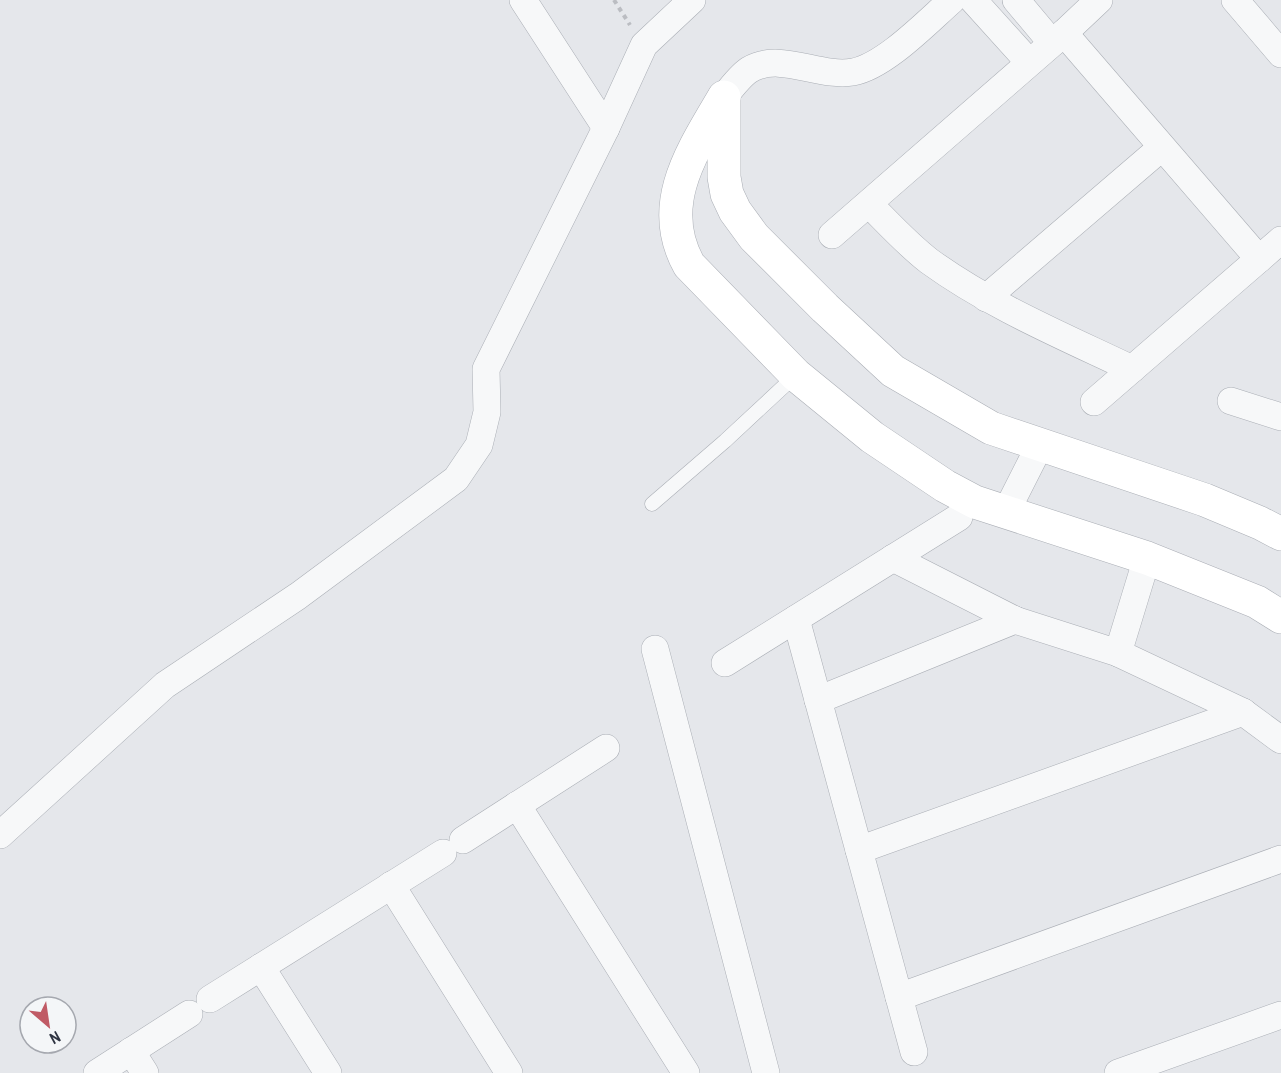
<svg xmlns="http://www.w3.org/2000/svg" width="1281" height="1073" font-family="'Archivo Narrow',sans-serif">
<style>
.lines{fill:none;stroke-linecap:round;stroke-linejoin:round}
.lane-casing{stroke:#aaaeb5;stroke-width:15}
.street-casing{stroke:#aaaeb5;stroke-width:28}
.secondary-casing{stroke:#aaaeb5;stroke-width:34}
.path{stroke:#bbbdc2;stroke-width:4;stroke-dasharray:4.5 4.5;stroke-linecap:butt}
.lane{stroke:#f7f8f9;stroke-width:14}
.street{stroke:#f7f8f9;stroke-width:27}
.secondary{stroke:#fff;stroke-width:33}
</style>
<rect width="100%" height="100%" fill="#e5e7eb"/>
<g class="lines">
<defs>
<polyline id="lane" points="652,504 725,441 796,375"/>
<g id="street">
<polyline points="523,0 606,128"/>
<polyline points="973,0 1029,62"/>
<polyline points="1016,0 1052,43"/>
<polyline points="1235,0 1281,54"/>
<polyline points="1064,33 1259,259"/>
<path d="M724,97C731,88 740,76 749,70C780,51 819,78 853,72C885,66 927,22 952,0"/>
<path d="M869,204C888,223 907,244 929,261C991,306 1063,336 1132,369"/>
<polyline points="832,235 1064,33 1099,0"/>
<polyline points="986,298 1161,148"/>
<polyline points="1231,401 1281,417"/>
<polyline points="1094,402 1281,240"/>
<polyline points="1006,512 1040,445"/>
<polyline points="893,558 1015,620 1118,653 1243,712 1281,740"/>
<polyline points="796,619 914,1052"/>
<polyline points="655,649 766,1073"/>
<polyline points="1118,653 1147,558"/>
<polyline points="725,663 959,517"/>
<polyline points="818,700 1015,620"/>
<polyline points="517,805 686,1073"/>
<polyline points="0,835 165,685 298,596 456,479 479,445 487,412 486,369 606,128 644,45 692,0"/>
<polyline points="463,840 606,748"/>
<polyline points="859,850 1243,712"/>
<polyline points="391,885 509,1073"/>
<polyline points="261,967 328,1073"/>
<polyline points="899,997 1281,859"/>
<polyline points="210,999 443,853"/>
<polyline points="131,1051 145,1073"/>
<polyline points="97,1073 189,1014"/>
<polyline points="1118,1073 1281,1015"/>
</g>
<g id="secondary">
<path d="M724,97C693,150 655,204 689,265L796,375L872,437L945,486L975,502L1147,558L1257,602L1281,617"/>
<polyline points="724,98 724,177 727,194 735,211 754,237 825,308 893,371 991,428 1205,500 1260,523 1281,534"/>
</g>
</defs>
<!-- lane casing -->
<use href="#lane" class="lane-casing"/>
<!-- street casing -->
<use href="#street" class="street-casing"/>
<!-- secondary casing -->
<use href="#secondary" class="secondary-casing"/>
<!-- path -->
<polyline class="path" points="614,0 630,25"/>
<!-- lane -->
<use href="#lane" class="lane"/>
<!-- street -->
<use href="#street" class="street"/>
<!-- secondary -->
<use href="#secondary" class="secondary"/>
</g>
<!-- north arrow -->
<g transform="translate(48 1025) rotate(151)"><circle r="28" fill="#f4f6f8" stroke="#a5a8af" stroke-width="1.5"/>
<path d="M0-4.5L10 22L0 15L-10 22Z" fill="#c05a65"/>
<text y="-9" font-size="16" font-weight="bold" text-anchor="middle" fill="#2e3442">N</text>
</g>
</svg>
